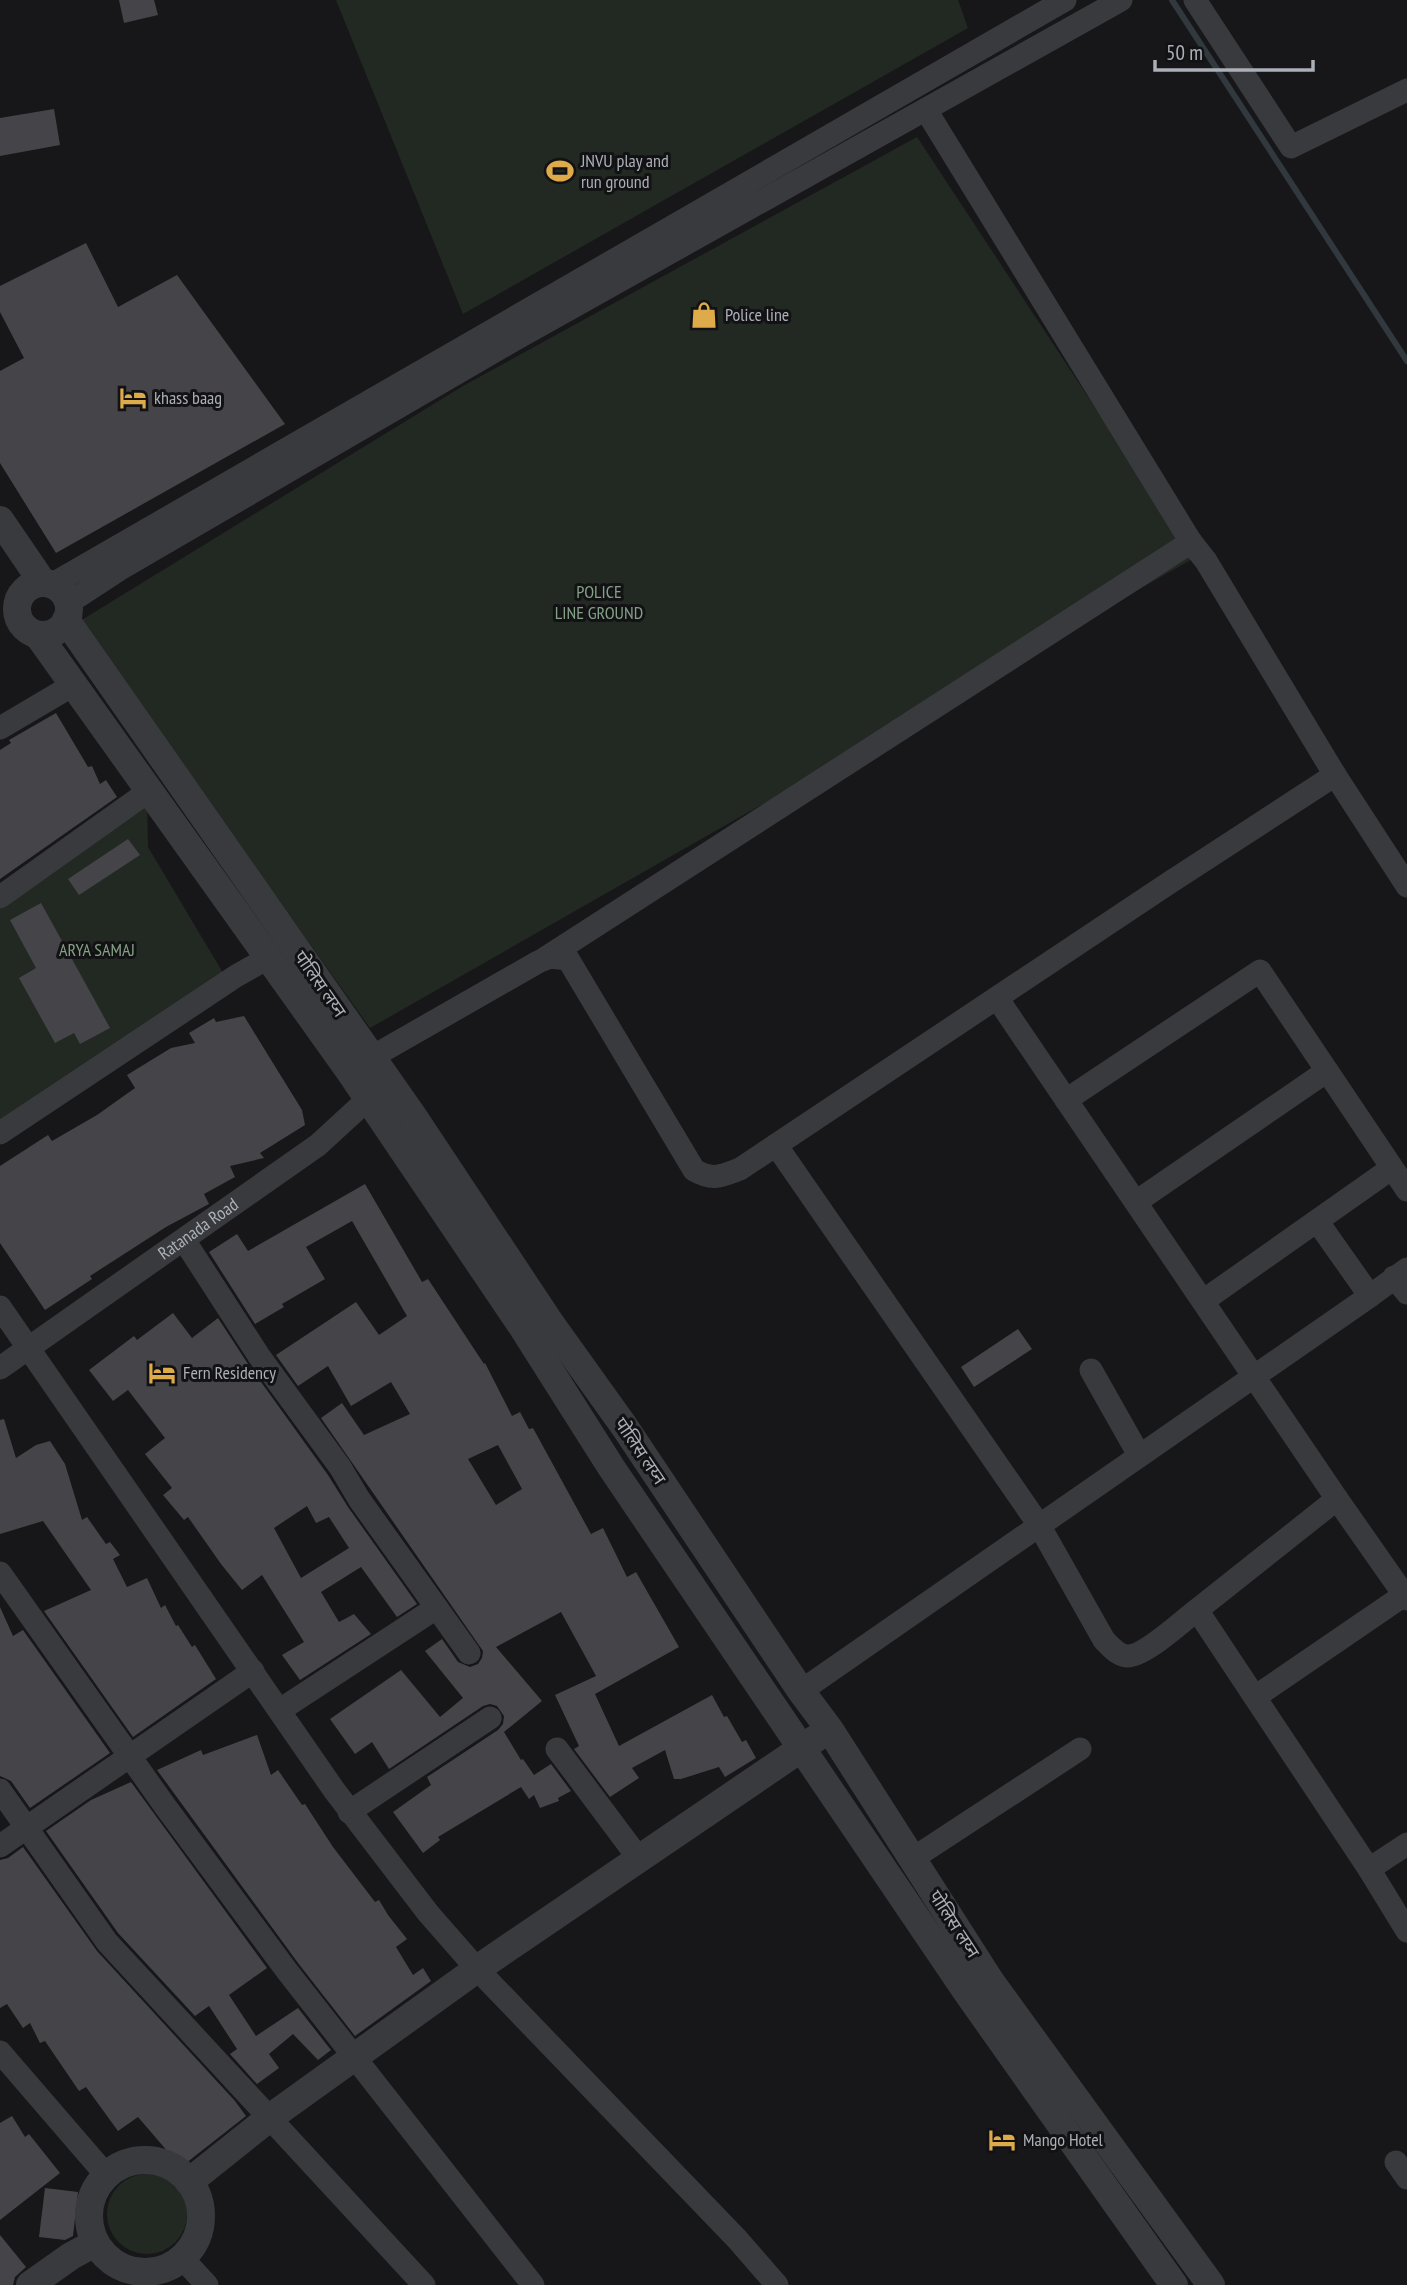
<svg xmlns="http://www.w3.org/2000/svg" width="1407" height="2285" font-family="'PT Sans Narrow','Noto Sans Devanagari',sans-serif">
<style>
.green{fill:#222923}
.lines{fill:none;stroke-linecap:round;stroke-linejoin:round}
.stream{stroke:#31383e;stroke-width:6}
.building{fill:#454549;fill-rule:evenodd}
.minor{stroke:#393a3e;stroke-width:23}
.tertiary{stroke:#393a3e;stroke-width:28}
.labels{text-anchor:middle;stroke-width:6;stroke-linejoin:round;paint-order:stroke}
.poi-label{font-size:18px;fill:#abafb7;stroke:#121214;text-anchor:start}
.park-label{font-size:18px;fill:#84a086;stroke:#121214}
.street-label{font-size:18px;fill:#abafb7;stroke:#121214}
</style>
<rect width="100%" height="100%" fill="#171719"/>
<!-- green -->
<g class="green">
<polygon points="336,0 958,0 968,28 463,314"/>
<polygon points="917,137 1194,558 370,1028 80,621 463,386"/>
<polygon points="147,797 148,847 226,978 0,1133 0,898"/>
<circle cx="147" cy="2214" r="40"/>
</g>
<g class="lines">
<!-- stream -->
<polyline class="stream" points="1172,0 1407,361"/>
</g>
<!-- building -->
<g class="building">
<polygon points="119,0 154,0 158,15 124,23"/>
<polygon points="54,109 60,145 0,156 0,118"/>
<polygon points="86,243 118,307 177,275 285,424 56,553 0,463 0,371 24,358 0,312 0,286"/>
<polygon points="56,713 88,767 92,766 100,784 106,780 117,797 0,879 0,750 11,743 9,740"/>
<polygon points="128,839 140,855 79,895 68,879"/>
<polygon points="41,903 110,1028 80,1044 74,1033 55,1043 19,978 36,968 10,920"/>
<polygon points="244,1016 302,1110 305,1125 260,1153 264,1158 230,1166 235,1177 204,1194 209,1204 166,1227 90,1276 92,1279 45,1310 0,1243 0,1166 48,1135 52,1141 97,1115 135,1088 127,1075 171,1048 195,1043 189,1033 214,1018 216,1022"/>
<path d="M365,1184L422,1282L428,1279L484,1364L485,1363L512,1416L520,1412L529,1429L533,1428L591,1534L603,1528L627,1577L636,1572L679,1647L595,1694L619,1746L712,1695L724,1717L727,1716L742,1742L746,1740L756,1758L725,1777L719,1767L681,1779H674L665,1750L632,1768L639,1778L610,1797L574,1749L579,1746L555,1695L596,1676L561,1612L496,1647L542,1701L504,1732L521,1760L523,1759L534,1775L551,1764L571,1791L558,1798L559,1801L540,1808L534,1795L529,1799L521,1787L438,1837L440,1840L423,1853L393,1812L431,1785L427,1777L498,1730L503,1724L504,1716L497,1706L490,1704L483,1706L389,1769L372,1742L355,1754L330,1719L401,1670L440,1717L463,1698L425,1651L442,1639L458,1662L470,1667L478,1664L482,1658L483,1651L321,1418L342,1403L364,1435L410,1414L391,1382L351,1406L328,1366L298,1386L276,1355L356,1302L379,1335L407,1316L352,1221L306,1247L325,1279L282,1304L284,1307L255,1324L209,1252L237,1234L248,1251ZM498,1445L522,1489L496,1505L468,1459Z"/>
<path d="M173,1313L192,1338L218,1318L248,1364L328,1475L348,1507L417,1604L397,1617L361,1567L321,1592L339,1622L354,1614L371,1634L300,1680L282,1655L304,1642L262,1575L242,1590L221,1564L188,1517L184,1520L163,1495L172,1488L145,1454L165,1438L128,1390L113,1401L89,1370L134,1336L137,1340ZM307,1506L316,1523L329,1517L349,1548L301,1578L274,1528Z"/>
<polygon points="1018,1329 1032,1349 974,1387 961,1367"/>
<polygon points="4,1419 16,1458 36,1445 50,1441 65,1464 82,1520 87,1517 106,1544 110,1542 120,1555 113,1559 127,1587 147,1578 161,1608 165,1605 176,1626 178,1625 192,1647 195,1645 216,1679 133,1737 44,1611 91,1590 43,1521 0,1534 0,1420"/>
<polygon points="0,1607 13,1636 23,1630 110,1753 30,1808 11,1781 0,1776"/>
<polygon points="257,1735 271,1775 278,1770 302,1805 305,1804 333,1847 375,1902 379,1900 388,1915 407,1939 396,1947 413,1975 423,1968 431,1981 355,2036 298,1963 157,1770 201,1750 203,1755"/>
<polygon points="131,1782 267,1968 229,1995 256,2036 298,2008 331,2050 318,2060 293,2034 269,2054 279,2068 257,2084 230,2054 237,2049 209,2006 195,2016 118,1933 46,1831 91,1800"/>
<polygon points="23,1847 97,1951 235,2101 246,2116 181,2167 138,2117 118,2131 86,2087 79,2091 45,2041 40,2043 30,2023 23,2028 7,2004 0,2008 0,1860 8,1858"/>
<polygon points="12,2116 25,2137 29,2134 60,2173 0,2220 0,2123"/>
<polygon points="45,2188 78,2192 73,2236 65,2240 39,2237"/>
<polygon points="0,2235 26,2267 15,2277 13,2285 0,2285"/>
</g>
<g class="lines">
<!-- minor -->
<g class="minor">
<polyline points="1195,0 1291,147 1407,90"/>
<polyline points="926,110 1191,542 1206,561 1335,775"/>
<polyline points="51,585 1065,0"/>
<polyline points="68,603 120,569 512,341 1121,0"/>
<polyline points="0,728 73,685"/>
<polyline points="0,897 149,791"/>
<polyline points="544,959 1191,542"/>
<polyline points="997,998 1337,1499 1407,1599"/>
<path d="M359,1067L372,1057L538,962L550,957L568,959L694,1170C713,1181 721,1176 740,1169L1169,883L1335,775L1407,886"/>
<polyline points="1066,1100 1260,971 1407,1190"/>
<polyline points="0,1133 236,976 268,958"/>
<path d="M776,1145L1039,1525L1104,1640C1110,1646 1117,1655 1127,1656C1144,1657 1182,1621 1197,1610L1369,1869L1407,1844"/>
<polyline points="1136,1202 1327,1071"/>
<polyline points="1317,1221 1370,1296"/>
<polyline points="184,1240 259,1356 340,1467 359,1499 469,1653"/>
<polyline points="1394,1277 1407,1293"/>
<polyline points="1203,1301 1392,1168"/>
<polyline points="0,1307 334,1790 428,1913 477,1969 737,2239 777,2285"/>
<path id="s1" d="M0,1368L318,1145L380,1088"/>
<polyline points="1091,1370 1139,1455"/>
<polyline points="0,1573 165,1806 287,1971 533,2285"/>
<polyline points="1197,1610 1337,1499"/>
<polyline points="801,1691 1370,1296 1407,1269"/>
<polyline points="1255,1697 1407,1593"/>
<polyline points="280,1710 436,1608"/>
<polyline points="557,1749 640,1860"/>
<polyline points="0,1790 107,1942 424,2285"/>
<polyline points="349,1812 490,1718"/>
<polyline points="0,1846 253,1671"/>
<polyline points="912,1859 1080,1749"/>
<polyline points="1369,1869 1407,1931"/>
<polyline points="0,2052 107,2176"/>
<polyline points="1396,2162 1407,2178"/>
<polyline points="182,2258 207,2285"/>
</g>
<!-- tertiary -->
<g class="tertiary">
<polyline points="0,520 43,583"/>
<circle cx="43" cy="609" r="26"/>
<polyline points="66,620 413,1116 551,1324 624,1426 801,1691 830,1730 991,1982 1211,2285"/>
<polyline points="38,635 348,1069 523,1328 611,1467 966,1991 1174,2285"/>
<circle cx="145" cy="2216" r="56"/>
<polyline points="189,2182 268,2119 477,1969 815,1739"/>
<polyline points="30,2285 71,2256 95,2243"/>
</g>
</g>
<!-- icons -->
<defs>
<symbol id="stadium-bare" viewBox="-9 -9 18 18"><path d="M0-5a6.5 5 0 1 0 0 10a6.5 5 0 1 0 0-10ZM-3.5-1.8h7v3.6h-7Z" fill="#deab4b" stroke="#121214" stroke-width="2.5" paint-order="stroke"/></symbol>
<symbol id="shop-bare" viewBox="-9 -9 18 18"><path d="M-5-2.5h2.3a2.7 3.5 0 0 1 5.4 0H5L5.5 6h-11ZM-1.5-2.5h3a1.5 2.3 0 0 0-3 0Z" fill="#deab4b" stroke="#121214" stroke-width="2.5" paint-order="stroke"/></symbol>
<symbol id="hotel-bare" viewBox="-9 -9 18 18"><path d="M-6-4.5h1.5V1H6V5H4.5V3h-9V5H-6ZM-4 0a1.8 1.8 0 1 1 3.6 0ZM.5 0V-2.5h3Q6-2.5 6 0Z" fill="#deab4b" stroke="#121214" stroke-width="2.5" paint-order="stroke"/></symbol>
</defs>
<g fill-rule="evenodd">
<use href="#stadium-bare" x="541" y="152" width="38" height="38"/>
<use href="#shop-bare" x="685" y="296" width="38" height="38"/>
<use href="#hotel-bare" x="114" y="379" width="38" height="38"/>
<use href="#hotel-bare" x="143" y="1354" width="38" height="38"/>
<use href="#hotel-bare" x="983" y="2121" width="38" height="38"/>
</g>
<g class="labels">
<!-- poi labels -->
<g class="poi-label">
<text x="581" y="167">JNVU play and<tspan x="581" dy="21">run ground</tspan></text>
<text x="725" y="321">Police line</text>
<text x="154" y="404">khass baag</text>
<text x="183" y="1379">Fern Residency</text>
<text x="1023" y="2146">Mango Hotel</text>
</g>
<!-- park labels -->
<g class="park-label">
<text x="599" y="598">POLICE<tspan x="599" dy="21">LINE GROUND</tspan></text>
<text x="97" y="956">ARYA SAMAJ</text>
</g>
<!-- street labels -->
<g class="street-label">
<text transform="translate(320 984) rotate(55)" y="6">पोलिस लय्न</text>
<text dy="6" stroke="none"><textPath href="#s1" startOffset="242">Ratanada Road</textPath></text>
<text transform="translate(640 1451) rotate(56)" y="6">पोलिस लय्न</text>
<text transform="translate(954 1924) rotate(57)" y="6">पोलिस लय्न</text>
</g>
</g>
<!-- scale -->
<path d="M1155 60v10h158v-10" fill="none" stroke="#abafb7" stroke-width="3.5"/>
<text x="1166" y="60" font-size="21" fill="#abafb7" stroke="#121214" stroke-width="5" paint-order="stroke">50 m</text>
</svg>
